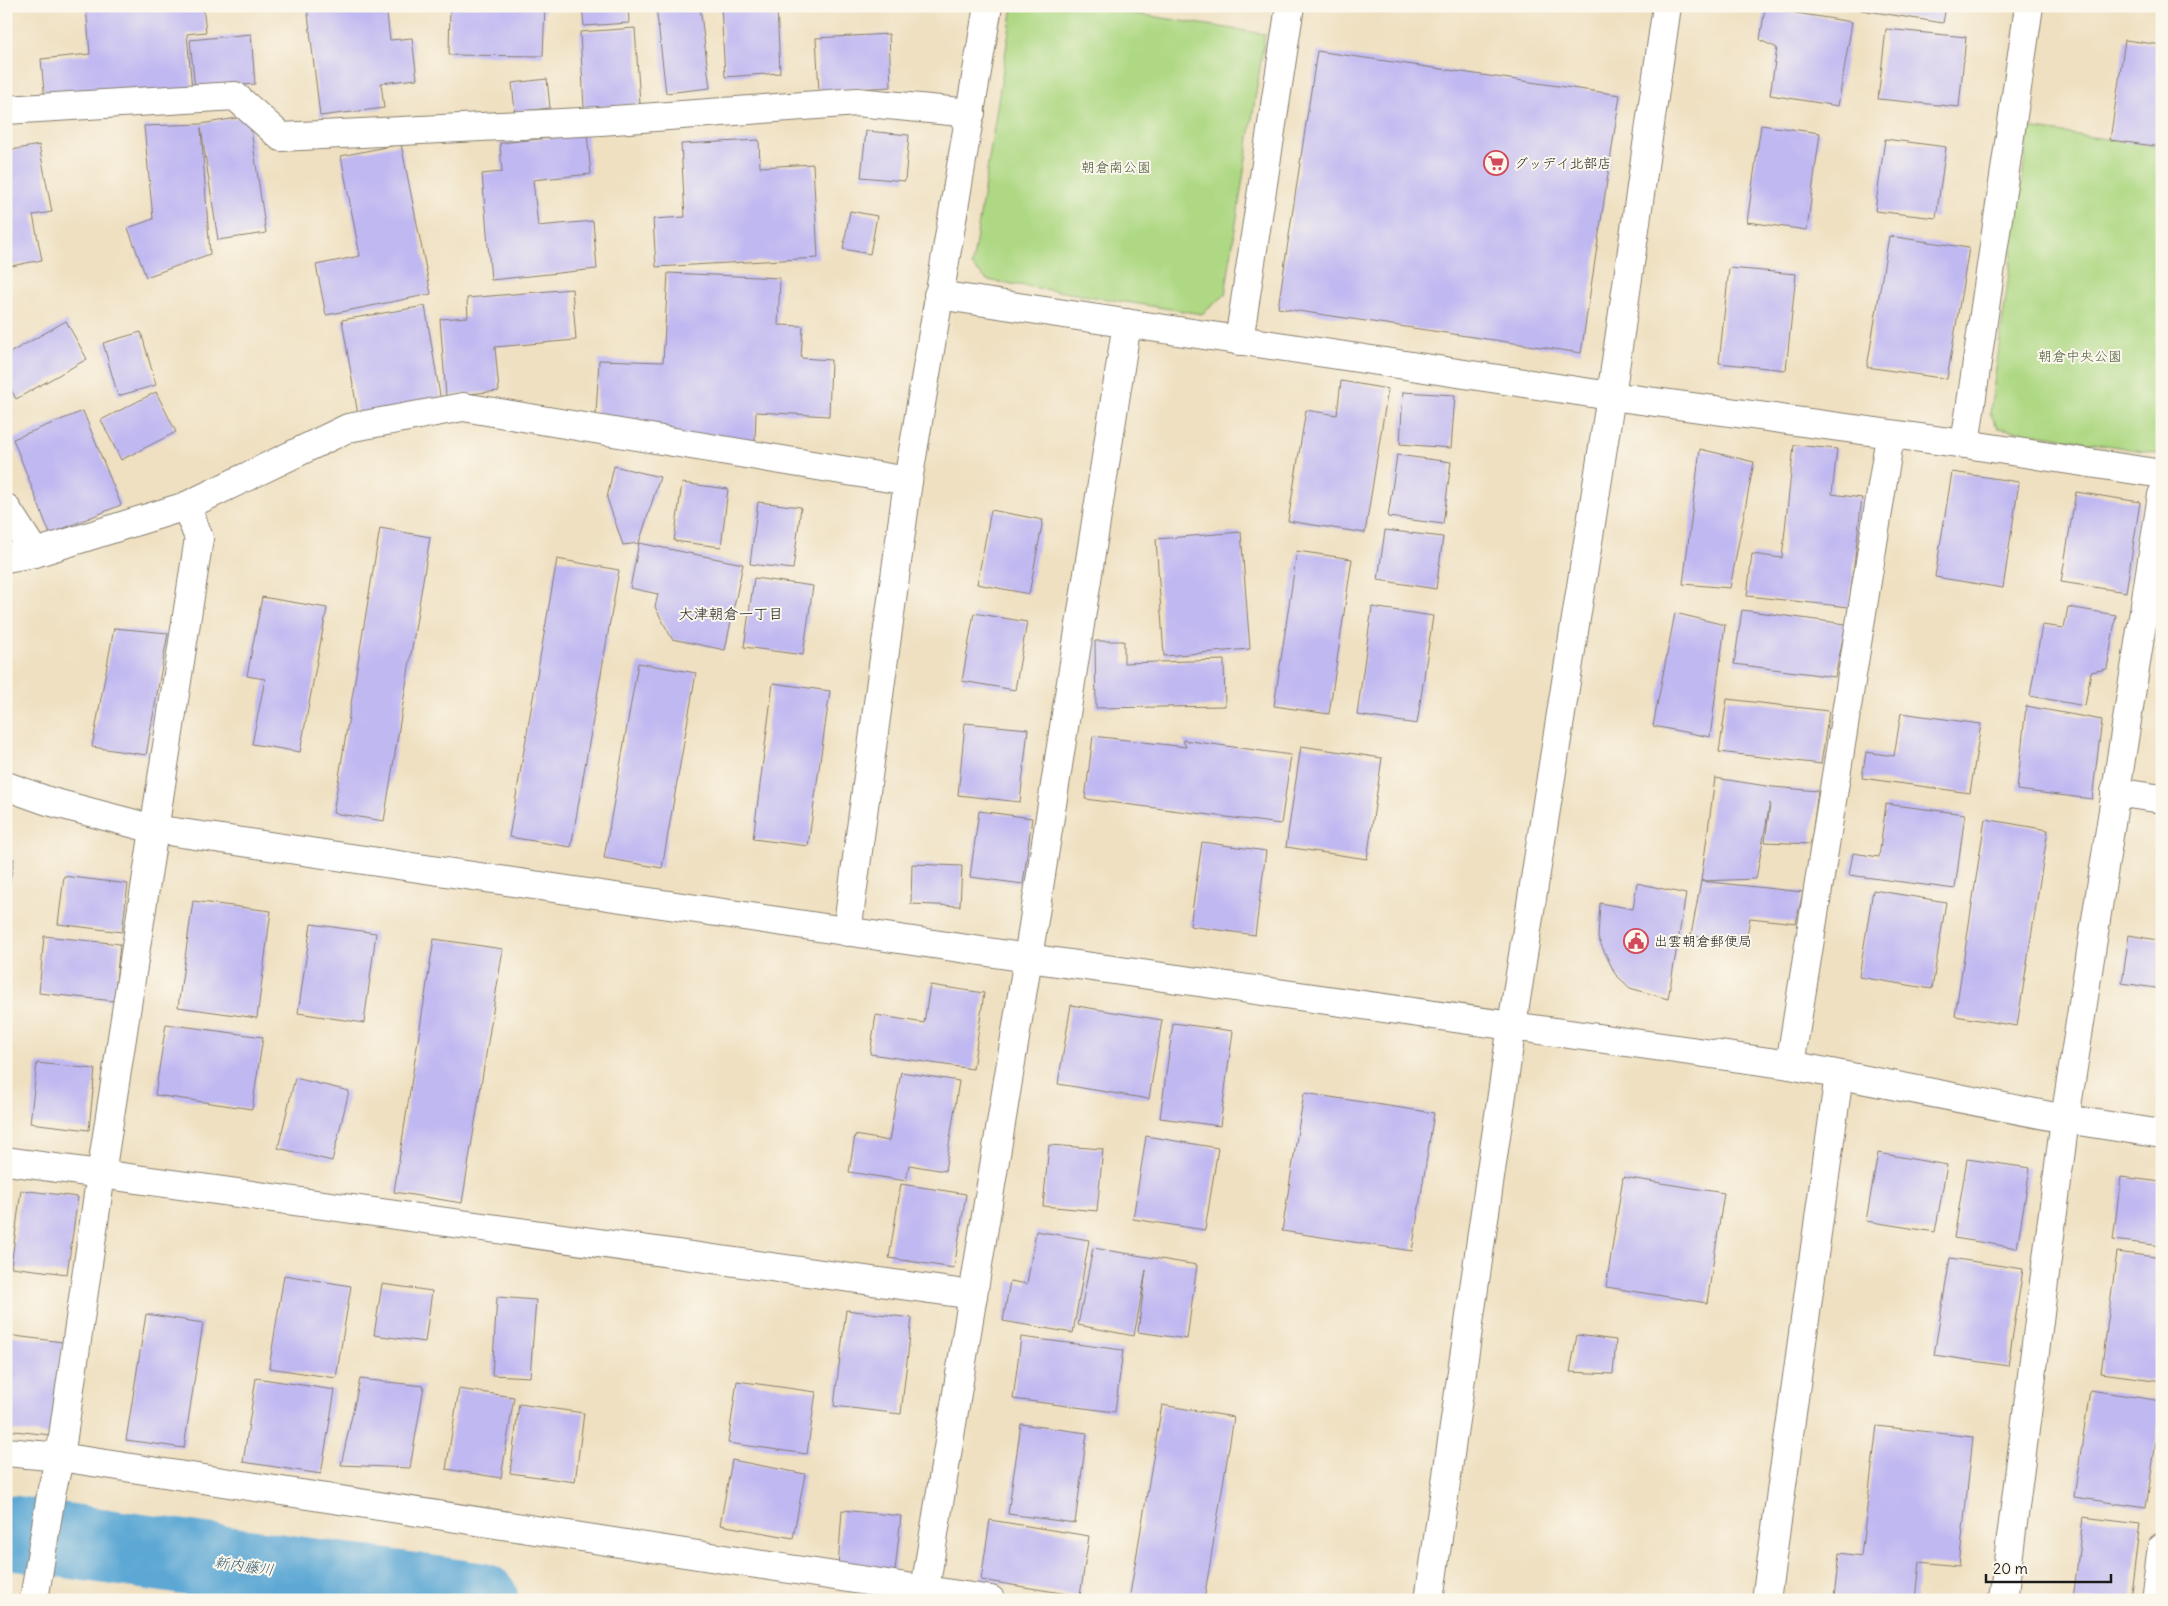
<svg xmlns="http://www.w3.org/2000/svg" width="2168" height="1606" font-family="Delius,'Klee One',sans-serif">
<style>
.green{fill:#aed883;stroke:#657a50}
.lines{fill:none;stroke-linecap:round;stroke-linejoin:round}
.river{stroke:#5ba7d4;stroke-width:75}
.building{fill:#c0b8f1}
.minor-casing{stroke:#867e6e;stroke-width:30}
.minor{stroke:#fff;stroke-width:28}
.labels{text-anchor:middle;stroke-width:4;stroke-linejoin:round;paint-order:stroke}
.poi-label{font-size:14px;fill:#1c1c1c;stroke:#fbf7ec;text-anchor:start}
.park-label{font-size:14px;fill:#4f5e40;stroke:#fbf7ec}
.neighbourhood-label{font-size:15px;fill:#1c1c1c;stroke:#fbf7ec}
.water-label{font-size:15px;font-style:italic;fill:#385b6f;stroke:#fbf7ec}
</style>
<rect width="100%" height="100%" fill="#fbf7ec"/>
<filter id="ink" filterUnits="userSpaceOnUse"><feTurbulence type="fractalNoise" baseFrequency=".02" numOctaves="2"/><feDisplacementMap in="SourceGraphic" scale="10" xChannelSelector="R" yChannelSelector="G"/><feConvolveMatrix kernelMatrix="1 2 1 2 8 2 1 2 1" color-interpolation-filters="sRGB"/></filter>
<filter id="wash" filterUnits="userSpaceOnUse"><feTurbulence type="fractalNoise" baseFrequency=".0096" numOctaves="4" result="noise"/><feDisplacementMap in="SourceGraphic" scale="20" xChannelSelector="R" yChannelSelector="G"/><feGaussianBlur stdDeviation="1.12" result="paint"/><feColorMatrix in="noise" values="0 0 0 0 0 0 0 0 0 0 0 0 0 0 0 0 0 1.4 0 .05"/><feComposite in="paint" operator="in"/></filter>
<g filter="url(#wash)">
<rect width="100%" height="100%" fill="#efe0c1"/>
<!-- green -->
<g class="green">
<polygon points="1013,6 1086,6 1265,34 1225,295 1202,314 987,280 972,266"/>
<polygon points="2029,128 2162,147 2162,454 1998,428 1990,413"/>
</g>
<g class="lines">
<!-- river -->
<polyline class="river" points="6,1532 481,1600"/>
</g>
<g id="blocks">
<!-- building -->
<g class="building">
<polygon points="86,6 203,6 206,32 187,34 192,89 45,102 41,59 90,54"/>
<polygon points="307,6 386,6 390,40 412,38 417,79 381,83 384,108 320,116"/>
<polygon points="450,6 545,6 543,56 449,55"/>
<polygon points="582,6 628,6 629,23 584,26"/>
<polygon points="656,6 700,6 710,88 666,93"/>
<polygon points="721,6 777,6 780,73 725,77"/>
<polygon points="1862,6 1946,6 1943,23 1861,10"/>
<polygon points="1765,8 1852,22 1838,106 1770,95 1777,48 1760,40"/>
<polygon points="635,28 640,104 584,108 580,32"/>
<polygon points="1886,29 1966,37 1959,107 1878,99"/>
<polygon points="251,34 255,84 195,89 190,40"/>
<polygon points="889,34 891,87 819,91 816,38"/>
<polygon points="2125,40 2162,45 2162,147 2110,140"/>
<polygon points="1317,51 1620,95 1581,353 1278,308"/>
<polygon points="547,79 550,108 515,112 512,83"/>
<polygon points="249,116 266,233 218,240 201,128 210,254 146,277 128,228 153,219 144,126 201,124"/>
<polygon points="1761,125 1820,133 1807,230 1747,222"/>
<polygon points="866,131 909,135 905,181 861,177"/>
<polygon points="587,134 591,174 533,180 538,226 593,221 597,269 491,280 482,174 502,172 500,143"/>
<polygon points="1885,139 1946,147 1936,218 1875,211"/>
<polygon points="759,140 760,167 813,164 818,258 656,267 653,219 685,217 681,144"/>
<polygon points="401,144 431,294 326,315 316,265 360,256 341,156"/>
<polygon points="39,145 52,212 33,215 42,260 6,267 6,151"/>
<polygon points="850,211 877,216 870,254 843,249"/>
<polygon points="1889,236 1969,248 1947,379 1867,367"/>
<polygon points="1729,268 1796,274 1786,370 1719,363"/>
<polygon points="668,273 780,278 778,325 803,326 801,358 831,360 829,416 756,412 755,441 595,433 599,360 663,362"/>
<polygon points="572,289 576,340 495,347 499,391 446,396 440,319 468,317 467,298"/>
<polygon points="425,306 441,401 358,415 342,320"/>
<polygon points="66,321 87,359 16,399 6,381 6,355"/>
<polygon points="141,332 156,385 118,396 103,343"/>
<polygon points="1341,381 1388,389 1365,533 1288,521 1306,410 1337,415"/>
<polygon points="156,392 176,432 121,460 101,420"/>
<polygon points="1403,392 1455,395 1451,448 1400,444"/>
<polygon points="83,411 121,505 50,534 13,439"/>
<polygon points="1794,445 1837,449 1832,494 1862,498 1849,607 1747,596 1752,554 1782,558"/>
<polygon points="1700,449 1754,462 1730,588 1683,584"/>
<polygon points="1397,455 1451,462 1443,524 1388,517"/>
<polygon points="614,466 660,477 639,543 743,564 725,650 672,639 655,607 658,594 630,588 639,543 623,545 607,498"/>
<polygon points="1952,472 2019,482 2003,588 1935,577"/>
<polygon points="682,483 728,489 721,547 674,541"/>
<polygon points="2076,492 2140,502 2126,592 2061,582"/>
<polygon points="758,502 801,507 793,569 750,564"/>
<polygon points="991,510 1043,520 1029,594 977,584"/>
<polygon points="380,528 430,537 384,821 333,813"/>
<polygon points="1385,530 1443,537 1436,589 1378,580"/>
<polygon points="1241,532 1250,649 1164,656 1156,539"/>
<polygon points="1297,551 1352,559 1329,714 1274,706"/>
<polygon points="557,559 619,570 571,847 509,837"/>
<polygon points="754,578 813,586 803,655 744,647"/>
<polygon points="262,597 327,608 300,752 252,744 265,679 247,676"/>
<polygon points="1372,607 1433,616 1417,724 1357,715"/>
<polygon points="2068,607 2116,615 2107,669 2091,672 2085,706 2030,696 2042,625 2064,628"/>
<polygon points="1742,610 1846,624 1835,677 1734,664"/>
<polygon points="974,613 1027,622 1015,690 962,681"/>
<polygon points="1675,613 1725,625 1710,737 1653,726"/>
<polygon points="114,628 168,633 146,755 92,747"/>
<polygon points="1095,641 1124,641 1124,663 1224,660 1225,706 1096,708"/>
<polygon points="638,663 696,673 662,868 604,858"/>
<polygon points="773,683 830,691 808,846 753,839"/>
<polygon points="1727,699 1829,711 1821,764 1719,752"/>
<polygon points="2026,706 2102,720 2092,799 2017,790"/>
<polygon points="1901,713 1981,724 1970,793 1862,778 1866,752 1894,756"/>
<polygon points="965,723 1028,729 1020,802 958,795"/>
<polygon points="1093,736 1186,747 1183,740 1291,755 1281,824 1085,799"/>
<polygon points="1301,746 1382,758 1367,859 1286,847"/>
<polygon points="1715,778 1773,787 1818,791 1811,844 1765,842 1770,803 1756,879 1701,881"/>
<polygon points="1886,804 1965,814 1955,889 1849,875 1853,853 1879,857"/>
<polygon points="979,811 1032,818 1023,884 970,877"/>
<polygon points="1985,819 2048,830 2017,1026 1955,1016"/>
<polygon points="1202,842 1266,851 1255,935 1190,926"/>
<polygon points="6,858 14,859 7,898 6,898"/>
<polygon points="912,864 962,866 960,906 911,904"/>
<polygon points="64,876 128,884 122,932 58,924"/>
<polygon points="1701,881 1803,892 1796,923 1750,918 1745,947 1691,935"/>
<polygon points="1637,883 1686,894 1668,999 1630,988 1615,974 1598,938 1600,903 1633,909"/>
<polygon points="1873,890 1946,902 1932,989 1859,977"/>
<polygon points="193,901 271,911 257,1018 178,1007"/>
<polygon points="311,924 376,933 364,1023 298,1013"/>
<polygon points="2129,935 2162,941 2162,989 2122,983"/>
<polygon points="44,936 120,944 114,1001 39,993"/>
<polygon points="434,939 503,949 462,1203 394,1192"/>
<polygon points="930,985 984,993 973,1069 870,1054 876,1015 924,1023"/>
<polygon points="1071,1005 1162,1020 1149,1099 1058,1084"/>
<polygon points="1173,1023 1233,1031 1220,1126 1160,1118"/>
<polygon points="166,1024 263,1037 252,1109 155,1095"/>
<polygon points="37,1063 95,1069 89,1130 30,1123"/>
<polygon points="901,1072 959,1081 945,1171 909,1165 906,1181 849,1172 855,1135 889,1141"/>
<polygon points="295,1078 349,1091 332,1161 278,1148"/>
<polygon points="1304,1093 1434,1113 1412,1251 1282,1231"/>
<polygon points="1146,1136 1218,1148 1205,1230 1133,1219"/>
<polygon points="1049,1145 1103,1149 1097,1211 1043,1206"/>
<polygon points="1878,1153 1947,1165 1935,1232 1866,1221"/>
<polygon points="1967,1159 2030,1168 2017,1248 1954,1238"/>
<polygon points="1623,1177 1724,1193 1707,1303 1606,1287"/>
<polygon points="2121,1177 2162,1182 2162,1246 2113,1240"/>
<polygon points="901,1184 966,1194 954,1268 889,1258"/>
<polygon points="21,1190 78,1197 67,1274 11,1267"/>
<polygon points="1036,1231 1089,1240 1073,1333 1003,1321 1010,1281 1027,1284"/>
<polygon points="1093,1248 1197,1265 1187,1339 1138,1332 1146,1270 1134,1336 1078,1325"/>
<polygon points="2117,1252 2162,1258 2162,1381 2101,1373"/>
<polygon points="1950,1258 2023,1269 2008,1366 1934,1355"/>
<polygon points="284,1275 351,1286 336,1378 269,1368"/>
<polygon points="382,1284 432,1291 425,1342 374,1335"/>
<polygon points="497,1297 536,1300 530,1377 492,1375"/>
<polygon points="846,1310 912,1318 901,1414 834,1406"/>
<polygon points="146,1314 203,1323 184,1448 126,1440"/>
<polygon points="6,1335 63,1342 50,1435 6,1430"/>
<polygon points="1577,1335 1616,1340 1613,1374 1570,1372"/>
<polygon points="1021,1337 1123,1350 1115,1412 1013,1399"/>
<polygon points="256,1378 335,1390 321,1474 243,1462"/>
<polygon points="360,1379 424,1386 410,1468 341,1465"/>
<polygon points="737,1381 816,1392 807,1454 728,1443"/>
<polygon points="459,1389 514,1397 501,1478 446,1469"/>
<polygon points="2090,1390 2162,1401 2146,1508 2074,1497"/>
<polygon points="519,1404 584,1413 575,1482 510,1473"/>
<polygon points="1162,1405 1234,1417 1204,1600 1129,1600"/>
<polygon points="1021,1424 1087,1433 1075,1523 1008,1514"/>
<polygon points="1877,1426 1973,1437 1959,1566 1920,1562 1916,1600 1834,1598 1839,1553 1861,1556"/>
<polygon points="732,1460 805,1474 793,1538 720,1525"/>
<polygon points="842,1510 901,1516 895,1571 838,1567"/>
<polygon points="2083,1517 2140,1524 2130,1600 2073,1600"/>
<polygon points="990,1520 1089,1536 1080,1596 981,1580"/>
</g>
</g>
</g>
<g filter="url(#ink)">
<use href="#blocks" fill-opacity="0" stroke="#867e6e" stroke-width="1"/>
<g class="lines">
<defs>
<g id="minor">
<polyline points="6,110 235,96 281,137 601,121 857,102 971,113"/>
<polyline points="938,295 1611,396 1965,444 2162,474"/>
<polyline points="1239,341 1290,6"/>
<polyline points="1965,444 2029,6"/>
<polyline points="6,508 35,553"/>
<polyline points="6,558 35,553 186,506 348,428 463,407 908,481"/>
<polyline points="6,786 48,801 154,829 1028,958 1790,1065 2065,1119 2162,1134"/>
<polyline points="2115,792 2162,799"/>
<polyline points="847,932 908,481 988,6"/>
<polyline points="1790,1065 1890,436"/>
<polyline points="6,1161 973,1295"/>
<polyline points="6,1452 60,1457 991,1600"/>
<polyline points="925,1589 1028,958 1127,323"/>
<polyline points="34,1600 52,1489 60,1457 101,1174 199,538 186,506"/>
<polyline points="1429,1600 1512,1025 1611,396 1667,6"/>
<polyline points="1766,1600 1839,1075"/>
<polyline points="2003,1600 2065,1119 2162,495"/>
<polyline points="2155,1600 2162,1547"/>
</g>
</defs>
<!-- minor casing -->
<use href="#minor" class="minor-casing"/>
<!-- minor -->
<use href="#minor" class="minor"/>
</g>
</g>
<!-- icons -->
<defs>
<symbol id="supermarket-ring" viewBox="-11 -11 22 22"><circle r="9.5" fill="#fbf7ec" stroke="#d1495b" stroke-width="1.5"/><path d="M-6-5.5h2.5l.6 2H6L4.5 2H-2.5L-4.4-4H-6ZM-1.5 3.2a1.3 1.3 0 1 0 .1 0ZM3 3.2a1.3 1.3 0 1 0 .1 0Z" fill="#d1495b"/></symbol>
<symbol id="civic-ring" viewBox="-11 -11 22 22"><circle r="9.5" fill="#fbf7ec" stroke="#d1495b" stroke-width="1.5"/><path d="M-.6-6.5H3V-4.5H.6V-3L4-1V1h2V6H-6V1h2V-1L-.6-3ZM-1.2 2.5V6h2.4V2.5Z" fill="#d1495b"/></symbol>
</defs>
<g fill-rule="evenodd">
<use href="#supermarket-ring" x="1482" y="149" width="28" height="28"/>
<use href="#civic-ring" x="1622" y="927" width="28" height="28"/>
</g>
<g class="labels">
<!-- poi labels -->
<g class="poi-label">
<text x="1514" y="168">グッデイ北部店</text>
<text x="1654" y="946">出雲朝倉郵便局</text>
</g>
<!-- park labels -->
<g class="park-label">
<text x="1116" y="172">朝倉南公園</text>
<text x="2080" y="361">朝倉中央公園</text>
</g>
<!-- neighbourhood labels -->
<g class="neighbourhood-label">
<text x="731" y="619">大津朝倉一丁目</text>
</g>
<!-- water labels -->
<g class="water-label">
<text transform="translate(244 1566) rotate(8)" y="5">新内藤川</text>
</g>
</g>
<!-- margin -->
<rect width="2168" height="1606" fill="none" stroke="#fbf7ec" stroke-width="25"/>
<!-- scale -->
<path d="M1986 1574v8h125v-8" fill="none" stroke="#1c1c1c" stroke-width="2.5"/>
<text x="1993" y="1574" font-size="15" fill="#1c1c1c" stroke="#fbf7ec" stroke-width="4" paint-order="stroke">20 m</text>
</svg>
